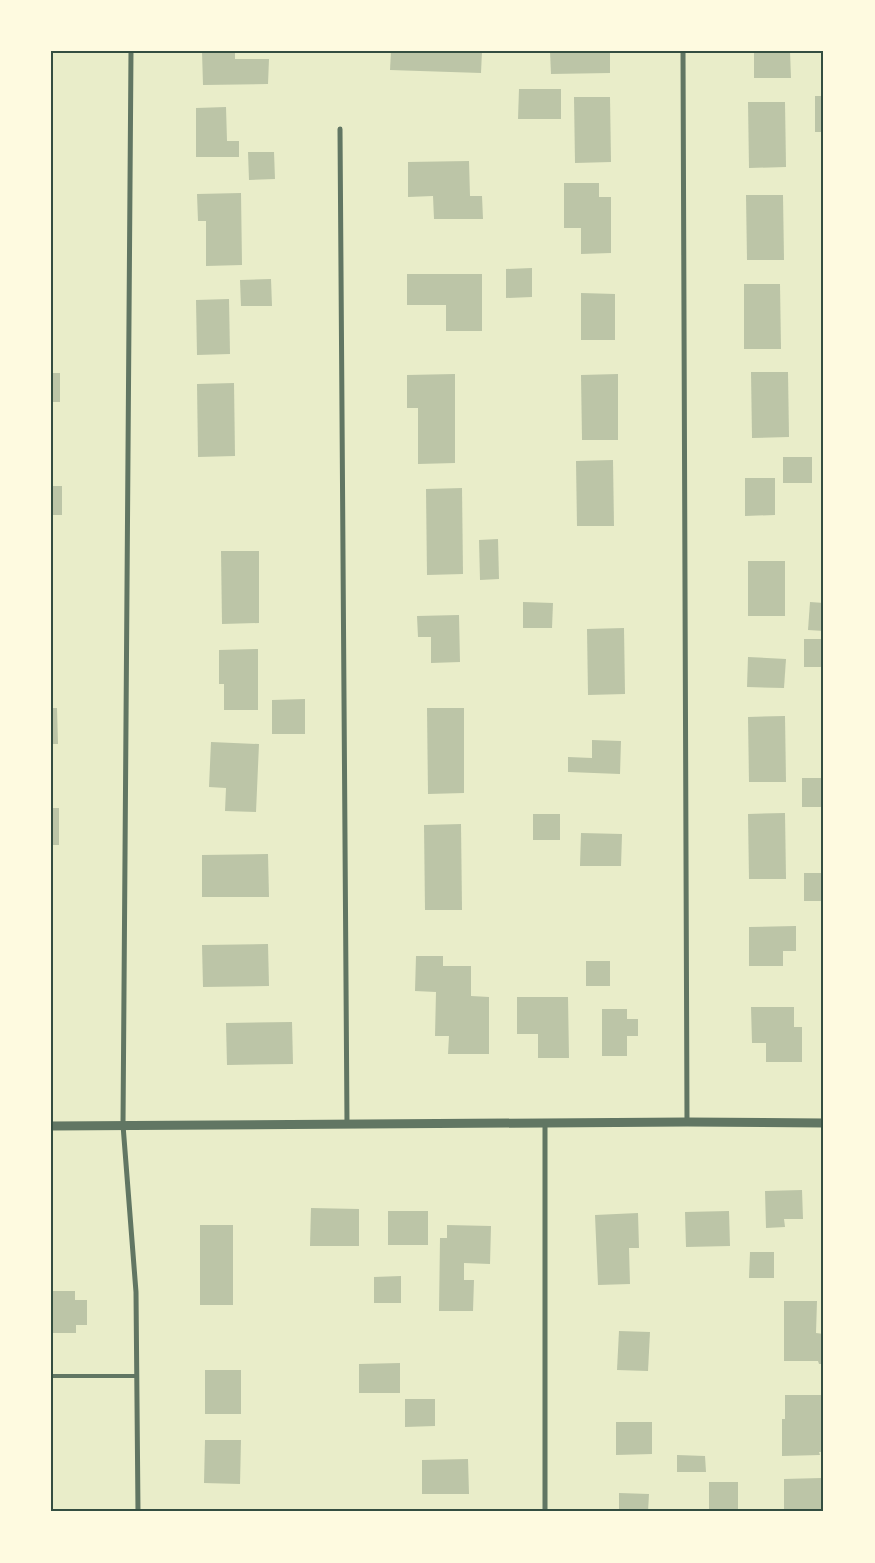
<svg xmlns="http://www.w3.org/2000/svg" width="875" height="1563" font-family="Lato,sans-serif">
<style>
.building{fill:#bcc5a7}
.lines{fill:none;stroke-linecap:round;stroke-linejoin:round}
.service{stroke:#617663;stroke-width:4}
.minor{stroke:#617663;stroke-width:5}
.tertiary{stroke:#617663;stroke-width:9}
.neatline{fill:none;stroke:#344e41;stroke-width:2}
</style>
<rect width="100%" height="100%" fill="#e9edc9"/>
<!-- building -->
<g class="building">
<polygon points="202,51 235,51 235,59 269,59 268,84 203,85"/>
<polygon points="391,51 482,51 481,73 390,70"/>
<polygon points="550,51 610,51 610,73 551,74"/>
<polygon points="754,51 790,51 791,78 754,78"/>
<polygon points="519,89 561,89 561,119 518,119"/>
<rect x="815" y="96" width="9" height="36"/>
<polygon points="574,97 610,97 611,162 575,163"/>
<polygon points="748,102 785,102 786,167 749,168"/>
<polygon points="226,107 227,141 239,141 239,157 196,157 196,108"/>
<polygon points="248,152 274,152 275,179 249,180"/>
<polygon points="469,161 470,196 482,196 483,219 434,219 433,196 408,197 408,162"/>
<polygon points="564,183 599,183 599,197 611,197 611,253 581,254 581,228 564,228"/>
<polygon points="241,193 242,265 206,266 206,221 198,221 197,194"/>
<polygon points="746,195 783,195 784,260 747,260"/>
<polygon points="532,268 532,297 506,298 506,269"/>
<polygon points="407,274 482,274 482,331 446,331 446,305 407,305"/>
<polygon points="271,279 272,306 241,306 240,280"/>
<polygon points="744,284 780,284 781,349 744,349"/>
<polygon points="581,293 615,294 615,340 581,340"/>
<polygon points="229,299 230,354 197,355 196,300"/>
<polygon points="751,372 788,372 789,437 752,438"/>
<rect x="51" y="373" width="9" height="29"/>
<polygon points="455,374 455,463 418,464 418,408 407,408 407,375"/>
<polygon points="618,374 618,440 582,440 581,375"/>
<polygon points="234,383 235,456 198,457 197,384"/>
<rect x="783" y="457" width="29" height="26"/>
<polygon points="613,460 614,526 577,526 576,461"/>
<polygon points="745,478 775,478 775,515 745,516"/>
<rect x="51" y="486" width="11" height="29"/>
<polygon points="462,488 463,574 427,575 426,489"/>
<polygon points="498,539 499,579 480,580 479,540"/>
<polygon points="221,551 259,551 259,623 222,624"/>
<rect x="748" y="561" width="37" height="55"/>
<polygon points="523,602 553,603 552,628 523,628"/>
<polygon points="810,602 824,603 824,631 808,630"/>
<polygon points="459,615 460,662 431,663 431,637 418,637 417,616"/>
<polygon points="624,628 625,694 588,695 587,629"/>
<rect x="804" y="639" width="20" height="28"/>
<polygon points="258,649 258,710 224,710 224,684 219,684 219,650"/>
<polygon points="748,657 786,659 784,688 747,687"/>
<polygon points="305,699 305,734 272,734 272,700"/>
<polygon points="51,708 57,708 58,744 51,744"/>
<polygon points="427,708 464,708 464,793 428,794"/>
<polygon points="785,716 786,782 749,782 748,717"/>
<polygon points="592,740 621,741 620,774 568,772 568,757 592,758"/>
<polygon points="211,742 259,744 256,812 225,811 226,788 209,787"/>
<rect x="802" y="778" width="22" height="29"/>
<rect x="51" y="808" width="8" height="37"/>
<polygon points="785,813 786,879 749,879 748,814"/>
<rect x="533" y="814" width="27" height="26"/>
<polygon points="461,824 462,910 425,910 424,825"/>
<polygon points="581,833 622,834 621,866 580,866"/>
<polygon points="268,854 269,897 202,897 202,855"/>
<rect x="804" y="873" width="20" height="28"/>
<polygon points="796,926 796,951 783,951 783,966 749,966 749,927"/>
<polygon points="268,944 269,986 203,987 202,945"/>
<polygon points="416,956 443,956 443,966 471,966 471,996 489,997 489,1054 448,1054 449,1036 435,1036 436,992 415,991"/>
<rect x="586" y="961" width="24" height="25"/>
<polygon points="517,997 568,997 569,1058 538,1058 538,1034 517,1034"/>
<polygon points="751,1007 794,1007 794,1027 802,1027 802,1062 766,1062 766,1043 752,1043"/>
<polygon points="602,1009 627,1009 627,1019 638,1019 638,1036 627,1036 627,1056 602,1056"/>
<polygon points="292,1022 293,1064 227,1065 226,1023"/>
<polygon points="802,1190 803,1219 784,1219 785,1227 766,1228 765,1191"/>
<polygon points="311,1208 359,1209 359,1246 310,1246"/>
<rect x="388" y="1211" width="40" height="34"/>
<polygon points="729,1211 730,1246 686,1247 685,1212"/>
<polygon points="638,1213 639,1248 629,1248 630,1284 598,1285 595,1215"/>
<rect x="200" y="1225" width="33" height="80"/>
<polygon points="447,1225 491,1226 490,1264 464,1263 464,1280 474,1280 473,1311 439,1311 440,1238 447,1238"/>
<polygon points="750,1252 774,1252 774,1278 749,1278"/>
<polygon points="401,1276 401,1303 374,1303 374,1277"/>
<polygon points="51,1291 75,1291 75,1300 87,1300 87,1325 76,1325 76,1333 51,1333"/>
<polygon points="784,1301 817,1301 816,1333 824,1334 824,1364 819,1364 818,1361 784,1361"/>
<polygon points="619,1331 650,1332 648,1371 617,1370"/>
<polygon points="400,1363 400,1393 359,1393 359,1364"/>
<rect x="205" y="1370" width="36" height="44"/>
<polygon points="785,1395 822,1395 824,1452 819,1452 820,1455 782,1456 782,1419 785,1419"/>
<polygon points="405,1399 435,1399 435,1426 405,1427"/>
<polygon points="616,1422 652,1422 652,1454 616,1455"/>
<polygon points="205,1440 241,1440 240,1484 204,1483"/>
<polygon points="677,1455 705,1456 706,1472 677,1472"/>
<polygon points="468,1459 469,1494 422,1494 422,1460"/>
<polygon points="821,1478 821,1482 824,1482 824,1512 784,1512 784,1479"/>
<rect x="709" y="1482" width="29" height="28"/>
<polygon points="619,1493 649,1494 648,1512 619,1512"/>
</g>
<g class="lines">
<!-- service -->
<polyline class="service" points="51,1376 137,1376"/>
<!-- minor -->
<g class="minor">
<polyline points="131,51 123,1125 136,1292 138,1512"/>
<polyline points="683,51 687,1122"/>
<polyline points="340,129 347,1124"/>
<polyline points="545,1512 545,1123"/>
</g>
<!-- tertiary -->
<polyline class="tertiary" points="51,1126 687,1122 824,1123"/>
</g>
<!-- border -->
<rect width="875" height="1563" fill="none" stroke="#fefae0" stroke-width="105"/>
<rect x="52" y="52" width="770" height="1458" class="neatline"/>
</svg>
